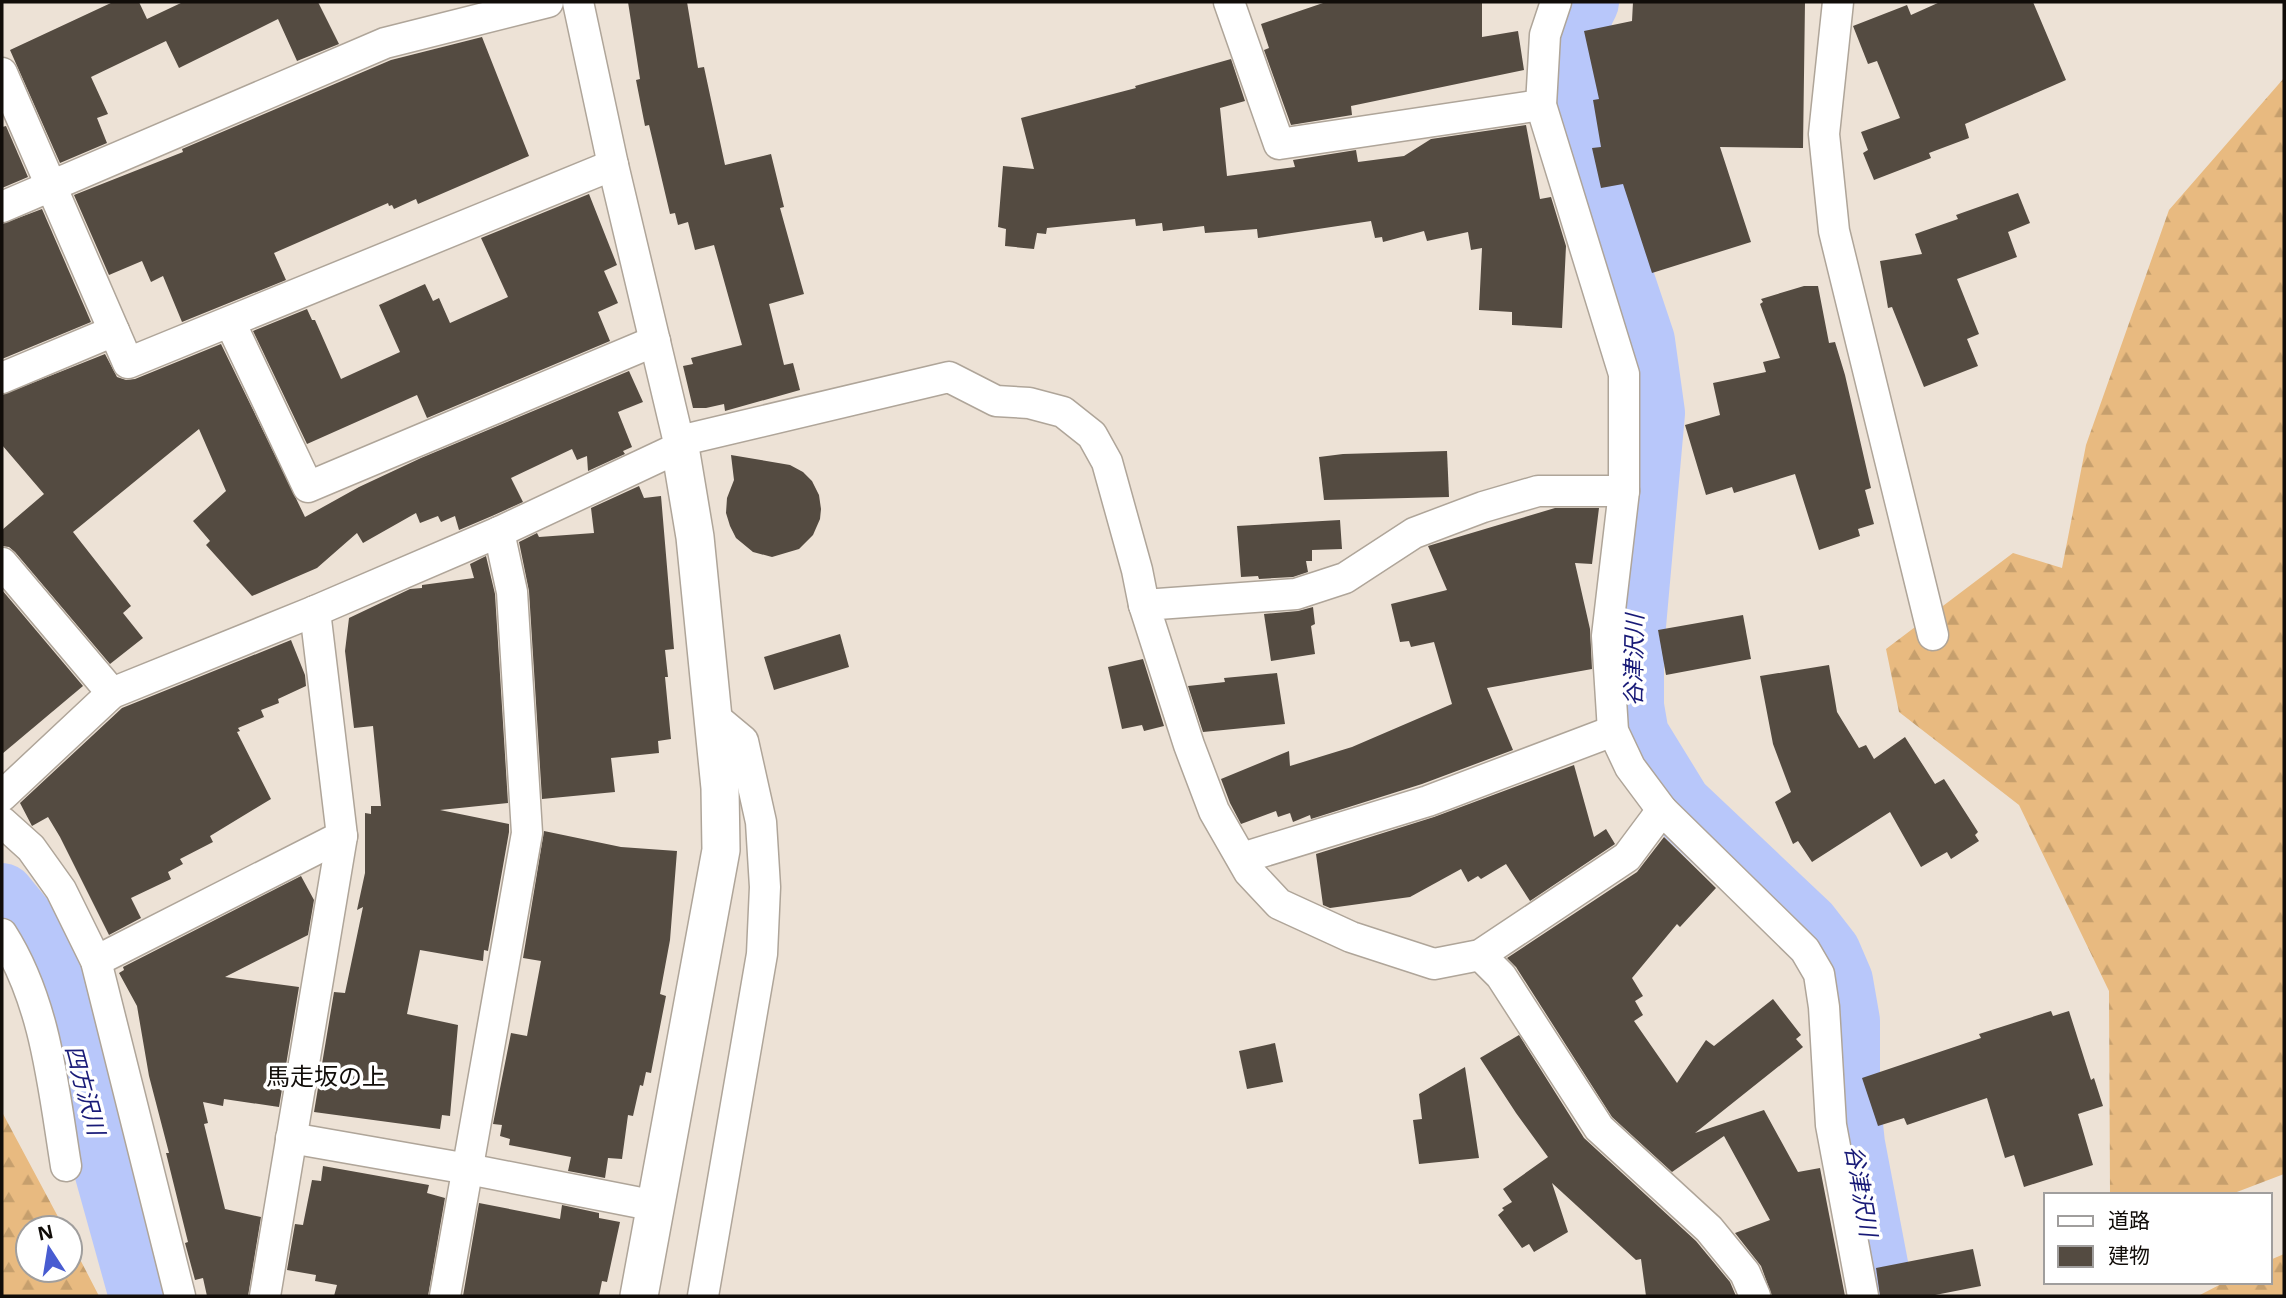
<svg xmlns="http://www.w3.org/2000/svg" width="2286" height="1298" font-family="'Open Sans','Noto Sans JP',sans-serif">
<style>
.forest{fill:url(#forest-firs)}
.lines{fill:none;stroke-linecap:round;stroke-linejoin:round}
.river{stroke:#b8c7fa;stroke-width:66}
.building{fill:#544b41}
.minor-casing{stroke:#afa599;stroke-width:33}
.tertiary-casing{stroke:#afa599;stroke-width:40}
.minor{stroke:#fff;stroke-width:30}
.tertiary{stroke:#fff;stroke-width:37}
.labels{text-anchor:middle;stroke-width:7;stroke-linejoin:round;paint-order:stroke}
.water-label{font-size:23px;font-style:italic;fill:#181a77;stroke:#fff}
.quarter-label{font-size:24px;fill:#110d09;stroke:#fff}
</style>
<defs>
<pattern id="forest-firs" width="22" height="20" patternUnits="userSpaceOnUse" patternTransform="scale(1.75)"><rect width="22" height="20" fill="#e8ba80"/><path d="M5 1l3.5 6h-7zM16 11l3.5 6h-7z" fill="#c69f6d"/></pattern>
</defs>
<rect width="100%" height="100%" fill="#ede2d6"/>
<!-- forest -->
<g class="forest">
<polygon points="2284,78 2284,1174 2229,1195 2110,1195 2109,991 2019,805 1899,712 1886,649 2013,553 2062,568 2086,445 2169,210"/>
<polygon points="2,1112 64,1228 28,1228 28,1270 70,1270 70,1240 99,1296 2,1296"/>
<polygon points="2284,1254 2284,1296 2198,1296 2225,1282 2270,1282 2270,1260"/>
</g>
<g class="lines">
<!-- river -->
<g class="river">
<polyline points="1586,2 1581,12 1569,55 1568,103 1578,150 1642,341 1652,413 1631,648 1631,706 1636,735 1679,805 1807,926 1828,953 1840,981 1847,1021 1847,1097 1852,1144 1881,1296"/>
<polyline points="2,896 25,924 51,969 142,1296"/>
</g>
</g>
<!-- building -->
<g class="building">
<polygon points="113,2 139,2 147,19 183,2 318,2 339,44 297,61 278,19 179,68 166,41 91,77 108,114 97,118 107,143 60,163 10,50"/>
<polygon points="628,2 687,2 698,68 704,67 725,165 771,154 784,207 780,208 804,294 769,304 784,365 793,363 800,390 725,411 724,404 706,408 693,408 683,366 693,364 691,358 742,345 714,245 695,250 688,222 678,225 675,213 670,214 649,125 645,126 636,80 640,79"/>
<polygon points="1326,2 1482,2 1482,37 1518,31 1524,70 1351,106 1352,115 1291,125 1264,50 1269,48 1261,24"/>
<polygon points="1633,2 1805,2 1803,148 1720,147 1751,242 1652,273 1623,184 1601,188 1592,148 1601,147 1593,100 1599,99 1584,31 1632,21"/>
<polygon points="1940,2 2033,2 2066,80 1965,124 1969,138 1929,153 1931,158 1874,180 1863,153 1868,150 1861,132 1900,118 1877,61 1868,64 1853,26 1907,5 1911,15"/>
<polygon points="482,37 529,156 418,204 416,199 394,209 392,205 389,206 388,203 274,253 286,280 182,322 163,276 151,282 142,261 109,275 74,195 183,152 182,149 391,60"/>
<polygon points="1231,59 1245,101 1220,108 1227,176 1295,167 1293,160 1356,150 1358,162 1404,156 1431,139 1526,125 1540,199 1551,197 1566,246 1562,328 1512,325 1512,312 1479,310 1482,248 1471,250 1468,232 1427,241 1424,231 1383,242 1382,237 1375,238 1371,221 1258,238 1257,229 1205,233 1204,226 1163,231 1162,223 1136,226 1135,219 1047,228 1046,234 1037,233 1034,249 1005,246 1006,229 998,227 1003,166 1034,169 1021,118 1136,88 1135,86"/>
<polygon points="6,126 28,177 2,188 2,127"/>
<polygon points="2018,193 2030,223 2008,232 2017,257 1957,279 1979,334 1967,339 1978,366 1924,387 1892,307 1888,308 1880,261 1922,254 1915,234 1958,219 1956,215"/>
<polygon points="589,194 617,265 604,271 618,303 598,312 610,341 427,418 417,395 307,444 253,331 307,309 312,320 315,320 341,379 400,352 379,305 425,284 433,301 439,298 450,323 508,297 481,238"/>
<polygon points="42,209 91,322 2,359 2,224"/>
<polygon points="1804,286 1818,286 1829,343 1835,342 1845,375 1871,488 1865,490 1874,524 1858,529 1860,536 1819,550 1795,474 1734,493 1732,487 1706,495 1685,425 1720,415 1713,383 1766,372 1763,362 1780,358 1760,304 1763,302 1761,299"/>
<polygon points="221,344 305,517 359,487 421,458 629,371 643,402 618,412 632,447 623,451 625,454 588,471 587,456 577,460 572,449 511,478 523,502 492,516 459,530 455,516 441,522 438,516 420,523 416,513 363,543 357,533 317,568 252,596 206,545 210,541 193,521 226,491 199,429 73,532 131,606 123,613 143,638 110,664 15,552 9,547 2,546 2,530 44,494 2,445 2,395 105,354 117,377 126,380 135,379"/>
<polygon points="1447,451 1449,497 1324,500 1319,457 1343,454"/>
<polygon points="731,455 790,465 803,472 812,481 819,495 821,509 820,519 813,535 799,549 772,557 753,552 736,538 730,526 726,513 727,498 734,480"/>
<polygon points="639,486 644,498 661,496 674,649 665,650 668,677 665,677 671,739 658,741 659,753 611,758 615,792 542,799 529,591 519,542 537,533 539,537 594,533 591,508"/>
<polygon points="1555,508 1599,508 1592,564 1575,563 1590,629 1592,669 1487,688 1513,750 1422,784 1311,819 1310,815 1293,822 1290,813 1278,817 1276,811 1241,824 1230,803 1221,779 1289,751 1290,766 1352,747 1452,704 1434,642 1411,647 1409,641 1400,642 1391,604 1447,590 1428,546"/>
<polygon points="1340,520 1342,549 1312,550 1312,561 1306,561 1308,572 1293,577 1259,579 1258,576 1241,577 1237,526"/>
<polygon points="486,556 495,594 508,803 440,810 509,824 509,832 488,951 484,950 483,961 420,950 407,1014 458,1025 450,1116 442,1115 440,1129 314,1112 334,992 345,993 363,907 357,910 365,873 365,813 371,814 371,806 381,806 373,726 354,728 345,651 349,618 410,589 422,588 422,585 474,578 470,564"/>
<polygon points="2,590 83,686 2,754"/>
<polygon points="1313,607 1315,624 1311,626 1315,654 1271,661 1264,614 1298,611"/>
<polygon points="1743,615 1751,659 1666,675 1658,630"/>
<polygon points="840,634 849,667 774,690 764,657"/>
<polygon points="291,640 305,675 306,686 278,699 279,703 261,710 264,717 238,728 240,731 237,732 271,799 210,836 213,842 180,859 183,864 168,872 171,879 131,898 141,918 109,935 60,837 48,817 32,826 20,803 122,708"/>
<polygon points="1143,659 1164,726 1144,731 1142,725 1122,729 1108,667"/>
<polygon points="1829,665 1837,712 1859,748 1866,745 1874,759 1905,737 1935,784 1944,779 1978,832 1975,835 1979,841 1951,859 1947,852 1921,867 1890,812 1812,862 1798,841 1793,844 1775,802 1791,792 1773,744 1760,676"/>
<polygon points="1277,673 1285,724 1203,732 1188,686 1225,682 1224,678"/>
<polygon points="1574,765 1594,837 1606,829 1615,844 1530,901 1506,864 1481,879 1478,876 1468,882 1461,869 1410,897 1330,908 1323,905 1316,854 1434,817"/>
<polygon points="544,831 621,847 677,851 670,940 660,994 666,996 651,1073 646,1072 643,1086 640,1085 633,1116 628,1115 622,1159 608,1158 605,1178 568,1171 571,1157 509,1145 510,1139 500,1136 502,1125 493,1124 511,1033 527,1036 541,961 523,958"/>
<polygon points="1664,837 1716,888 1680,927 1677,924 1632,978 1643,996 1635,1001 1643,1015 1634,1021 1677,1083 1706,1040 1714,1046 1773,999 1801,1035 1796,1039 1803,1047 1695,1133 1764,1110 1798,1172 1820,1168 1845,1296 1772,1296 1761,1266 1735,1233 1770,1220 1724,1136 1672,1172 1612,1117 1516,967 1507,958 1637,872"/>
<polygon points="301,876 314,900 308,935 225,977 299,987 279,1107 224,1099 223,1106 203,1102 208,1123 204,1124 225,1209 261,1217 248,1296 207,1296 203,1278 195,1280 185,1243 188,1242 166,1153 169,1153 149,1076 137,1006 119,973 124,970 123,967"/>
<polygon points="2051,1011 2053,1016 2069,1011 2091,1080 2094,1078 2103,1106 2078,1114 2093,1165 2024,1187 2014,1155 2005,1158 1987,1098 1907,1125 1904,1118 1878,1126 1862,1078 1981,1038 1979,1034"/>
<polygon points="1519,1035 1584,1138 1696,1241 1730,1282 1736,1296 1646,1296 1641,1259 1636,1260 1552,1183 1568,1232 1534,1252 1529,1244 1522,1248 1498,1215 1504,1210 1502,1208 1512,1202 1503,1189 1548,1157 1516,1113 1480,1058"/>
<polygon points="1275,1043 1283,1082 1247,1089 1239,1051"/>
<polygon points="1465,1067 1479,1158 1419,1164 1413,1120 1422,1119 1419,1094"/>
<polygon points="323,1166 429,1185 427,1193 445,1198 428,1296 334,1296 337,1285 315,1281 316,1275 287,1270 295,1224 303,1225 312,1180 321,1181"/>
<polygon points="479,1203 560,1219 562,1205 599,1213 599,1218 620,1222 607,1282 602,1281 599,1296 463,1296"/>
<polygon points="1973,1249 1981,1286 1930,1296 1880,1296 1876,1268"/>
</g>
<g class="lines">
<defs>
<g id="minor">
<polyline points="1229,2 1279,144 1541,105"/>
<polyline points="1556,2 1545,35 1541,105 1624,374 1624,491 1607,636 1613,731 1630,767 1662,810 1805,950 1819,974 1824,1007 1831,1125 1863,1296"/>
<polyline points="1838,2 1824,134 1834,231 1933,635"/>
<polyline points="2,73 128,363 613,165"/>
<polyline points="2,207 385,43 548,2"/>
<polyline points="230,322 308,487 655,341"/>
<polyline points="2,378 114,331"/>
<polyline points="679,441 949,377 996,401 1029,403 1063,412 1092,435 1107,462 1137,570 1144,605"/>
<polyline points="1624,491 1538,491 1483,507 1414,533 1345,578 1296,594 1144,605 1189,745 1214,811 1249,872 1279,904 1351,937 1434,964 1480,955 1627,857 1662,810"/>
<polyline points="2,563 112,693"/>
<polyline points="2,796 112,693 315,611 499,532 680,447 613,165 578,2"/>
<polyline points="2,822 31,848 61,890 96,961 180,1296"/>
<polyline points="1242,858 1428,801 1613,731"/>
<path d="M2,934C46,1003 53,1086 66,1166"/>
<polyline points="1480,955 1501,976 1599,1128 1709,1229 1745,1273 1755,1296"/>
<polyline points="96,961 342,836"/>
<polyline points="291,1138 468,1169 656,1206"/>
<polyline points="265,1296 342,836 315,611"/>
<polyline points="445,1296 527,833 512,592 499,532"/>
<polyline points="703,1296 762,954 765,887 761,822 743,741 713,716"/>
</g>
<polyline id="tertiary" points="639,1296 721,850 720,788 695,537 680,447"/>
</defs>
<!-- minor casing -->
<use href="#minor" class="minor-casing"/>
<!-- tertiary casing -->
<use href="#tertiary" class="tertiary-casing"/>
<!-- minor -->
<use href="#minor" class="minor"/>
<!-- tertiary -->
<use href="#tertiary" class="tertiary"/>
</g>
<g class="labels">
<!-- water labels -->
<g class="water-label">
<text transform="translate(1634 660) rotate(-89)" y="8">谷津沢川</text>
<text transform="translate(85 1090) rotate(75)" y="8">四方沢川</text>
<text transform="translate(1861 1191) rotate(80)" y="8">谷津沢川</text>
</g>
<!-- quarter labels -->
<g class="quarter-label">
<text x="326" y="1085">馬走坂の上</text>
</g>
</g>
<!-- border -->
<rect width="2286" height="1298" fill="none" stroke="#110d09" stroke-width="7"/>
<!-- legend -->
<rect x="2044" y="1193" width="228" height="91" fill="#ffffff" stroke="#a09e9d" stroke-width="2"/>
<rect x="2058" y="1216" width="35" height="10" fill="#ffffff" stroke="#a09e9d" stroke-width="2"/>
<text x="2108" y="1228" font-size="21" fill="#110d09">道路</text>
<rect x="2058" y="1246" width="35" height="21" fill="#544b41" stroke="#a09e9d" stroke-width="2"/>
<text x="2108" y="1263" font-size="21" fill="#110d09">建物</text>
<!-- north arrow -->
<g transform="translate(49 1249) rotate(348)"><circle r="33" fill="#ffffff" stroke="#a09e9d" stroke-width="2"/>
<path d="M0-5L12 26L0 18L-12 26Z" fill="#485cd1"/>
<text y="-10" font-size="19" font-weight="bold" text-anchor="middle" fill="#110d09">N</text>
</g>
</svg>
